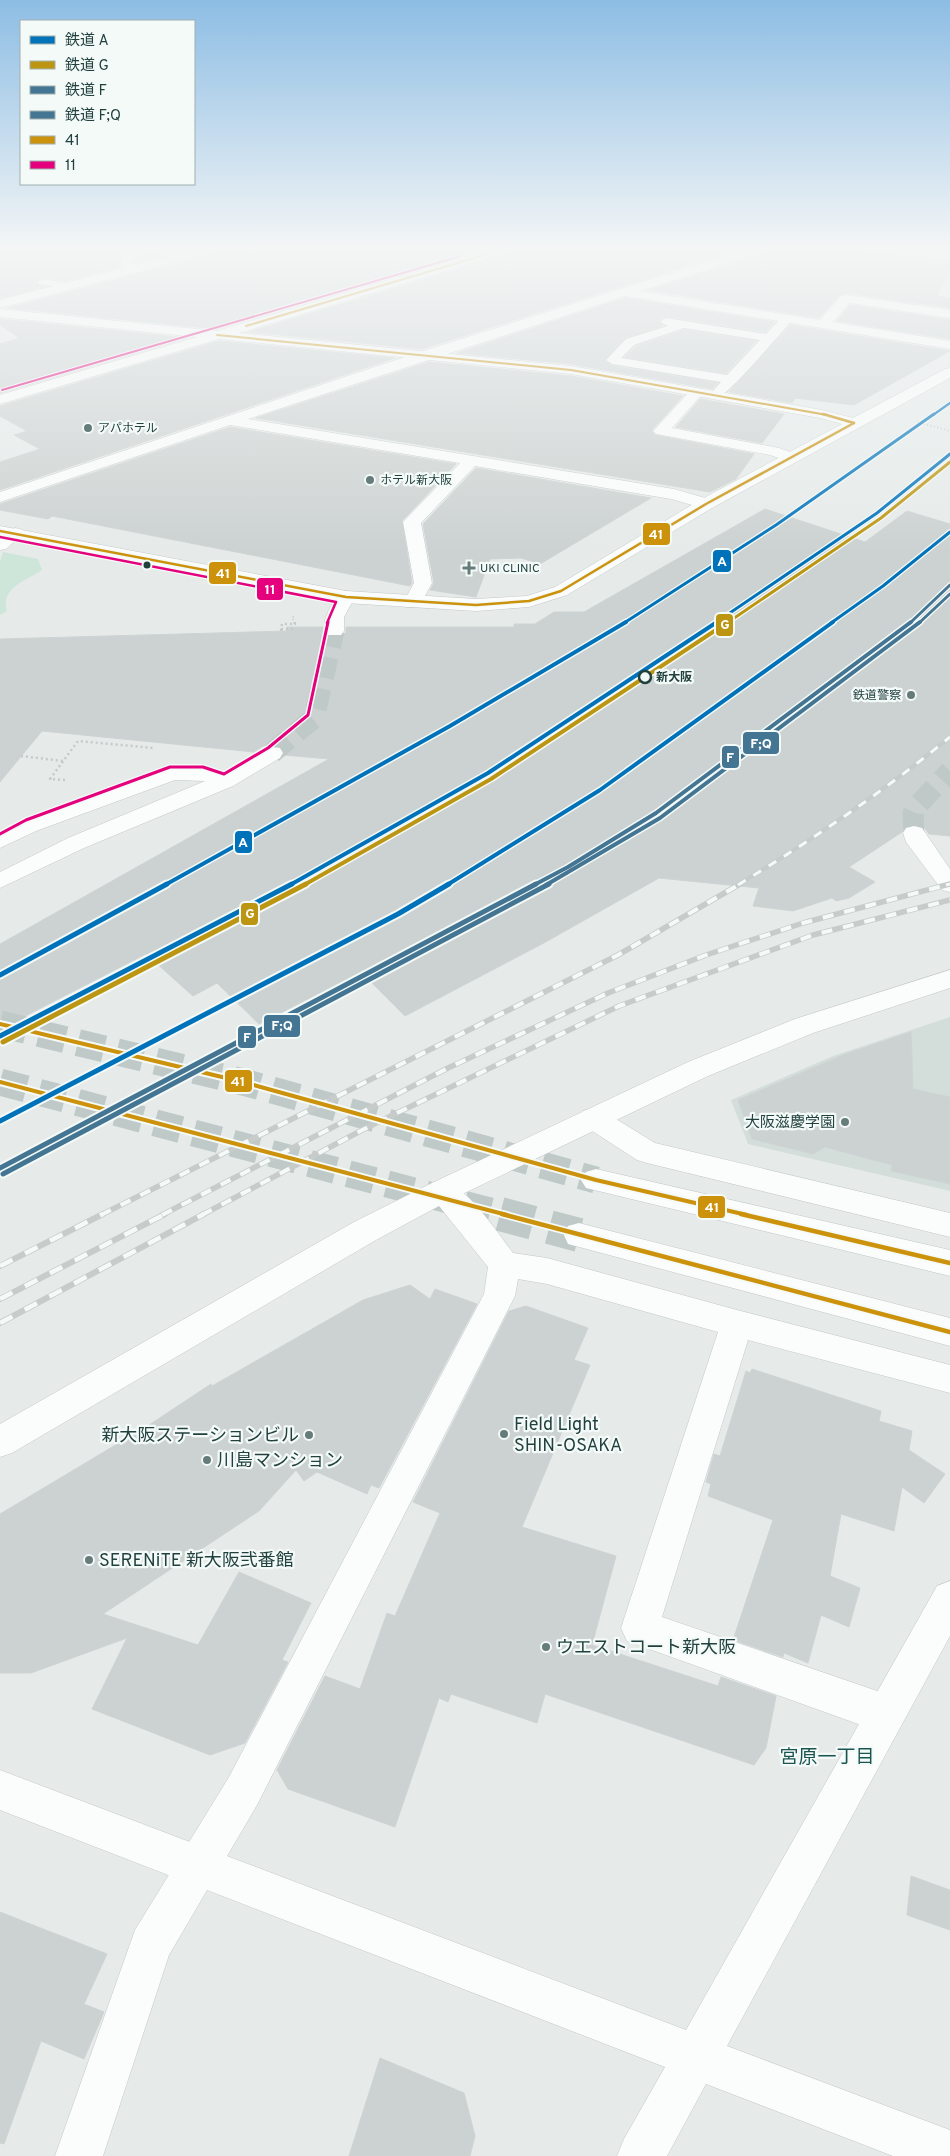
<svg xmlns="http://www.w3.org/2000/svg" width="950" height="2156" font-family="Overpass,'Noto Sans JP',sans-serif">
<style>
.built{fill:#d3ddda}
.green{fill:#cee6da}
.building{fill:#ccd2d1;stroke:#ced4d3}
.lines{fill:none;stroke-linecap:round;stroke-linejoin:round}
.minor-tunnel{stroke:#bfc9c8;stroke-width:21;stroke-dasharray:21 11;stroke-linecap:butt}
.tertiary-tunnel-far1{stroke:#bfc9c8;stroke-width:27;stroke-dasharray:27 13;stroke-linecap:butt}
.tertiary-tunnel{stroke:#bfc9c8;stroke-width:34;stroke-dasharray:34 17;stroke-linecap:butt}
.service-casing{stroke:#c3c8c7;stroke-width:2}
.minor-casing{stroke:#c3c8c7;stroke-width:1}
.tertiary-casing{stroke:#c3c8c7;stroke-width:1}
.path-far1{stroke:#c2cbca;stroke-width:2;stroke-dasharray:1 2.5;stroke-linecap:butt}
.path{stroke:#c2cbca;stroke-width:2.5;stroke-dasharray:2 3;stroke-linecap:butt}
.service{fill:#fbfcfc;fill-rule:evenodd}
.minor{fill:#fbfcfc;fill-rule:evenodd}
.tertiary{fill:#fbfcfc;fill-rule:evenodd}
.rail-far2-casing{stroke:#c7cccb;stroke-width:4.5}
.rail-far1-casing{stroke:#c7cccb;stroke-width:5.5}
.rail-casing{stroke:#c7cccb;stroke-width:6}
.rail-far2{stroke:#f4faf8;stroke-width:3;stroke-dasharray:9;stroke-linecap:butt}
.rail-far1{stroke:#f4faf8;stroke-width:4;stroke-dasharray:11;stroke-linecap:butt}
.rail{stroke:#f4faf8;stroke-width:4.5;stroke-dasharray:14;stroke-linecap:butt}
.path-bridge{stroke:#c2cbca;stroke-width:1;stroke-dasharray:1 2;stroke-linecap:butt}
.bus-1-far3-casing{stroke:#f4faf8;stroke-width:4}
.bus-1-far2-casing{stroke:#f4faf8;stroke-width:5}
.bus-1-far1-casing{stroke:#f4faf8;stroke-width:8}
.bus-1-casing{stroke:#f4faf8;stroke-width:8}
.bus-2-far2-casing{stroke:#f4faf8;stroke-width:4}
.bus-2-far1-casing{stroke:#f4faf8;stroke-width:5}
.bus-2-casing{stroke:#f4faf8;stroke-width:6}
.bus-1-far3{stroke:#cc920c;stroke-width:2}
.bus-1-far2{stroke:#cc920c;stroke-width:2.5}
.bus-1-far1{stroke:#cc920c;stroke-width:4}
.bus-1{stroke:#cc920c;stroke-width:4.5}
.bus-2-far2{stroke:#e5007d;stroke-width:2}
.bus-2-far1{stroke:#e5007d;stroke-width:2.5}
.bus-2{stroke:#e5007d;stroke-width:3}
.rail-1-far3-casing{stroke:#f4faf8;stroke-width:4.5}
.rail-1-far2-casing{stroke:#f4faf8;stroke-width:5.5}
.rail-1-far1-casing{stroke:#f4faf8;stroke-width:7}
.rail-1-casing{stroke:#f4faf8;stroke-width:9}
.rail-2-far2-casing{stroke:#f4faf8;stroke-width:5.5}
.rail-2-far1-casing{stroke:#f4faf8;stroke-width:7}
.rail-2-casing{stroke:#f4faf8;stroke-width:9}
.rail-3-far2-casing{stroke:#f4faf8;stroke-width:5.5}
.rail-3-far1-casing{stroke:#f4faf8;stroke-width:7}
.rail-3-casing{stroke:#f4faf8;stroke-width:9}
.rail-4-far2-casing{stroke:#f4faf8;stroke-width:5.5}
.rail-4-far1-casing{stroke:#f4faf8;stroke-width:7}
.rail-4-casing{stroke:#f4faf8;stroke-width:9}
.rail-1-far3{stroke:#0072ba;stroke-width:2.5}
.rail-1-far2{stroke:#0072ba;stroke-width:3}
.rail-1-far1{stroke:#0072ba;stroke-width:4}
.rail-1{stroke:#0072ba;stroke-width:5}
.rail-2-far2{stroke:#bc9613;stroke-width:3}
.rail-2-far1{stroke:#bc9613;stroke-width:4}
.rail-2{stroke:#bc9613;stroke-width:5}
.rail-3-far2{stroke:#447694;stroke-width:3}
.rail-3-far1{stroke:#447694;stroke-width:4}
.rail-3{stroke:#447694;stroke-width:5}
.rail-4-far2{stroke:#447694;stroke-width:3}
.rail-4-far1{stroke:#447694;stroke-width:4}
.rail-4{stroke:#447694;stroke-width:5}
.poi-dot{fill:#667c7a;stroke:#f4faf8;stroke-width:2}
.bus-dot{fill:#21413e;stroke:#f4faf8;stroke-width:2}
.stop-dot{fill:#f4faf8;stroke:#21413e;stroke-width:2.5}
.labels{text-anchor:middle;stroke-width:4.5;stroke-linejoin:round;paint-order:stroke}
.far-poi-label{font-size:12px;fill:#21413e;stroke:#f4faf8;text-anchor:start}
.far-stop-label{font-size:12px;font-weight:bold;fill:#21413e;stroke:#f4faf8;text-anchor:start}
.poi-label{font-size:15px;fill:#21413e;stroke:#f4faf8;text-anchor:end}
.near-poi-label{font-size:18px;fill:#21413e;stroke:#f4faf8;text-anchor:start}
.near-neighbourhood-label{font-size:19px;fill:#1b5552;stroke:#f4faf8}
.line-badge{stroke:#f4faf8;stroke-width:2}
.badge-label{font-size:14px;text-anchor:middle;font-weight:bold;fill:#fff}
</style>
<rect width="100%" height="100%" fill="#e6ebea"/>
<!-- built -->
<polygon class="built" points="950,1017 950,1191 748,1144 731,1100 833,1056"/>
<!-- green -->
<path class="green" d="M3,552L38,559L42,570C29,580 0,586 7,611L0,615V562Z"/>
<!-- building -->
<g class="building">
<polygon points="0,250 128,250 122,254 119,267 65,281 42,277 35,282 38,285 44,287 0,298"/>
<polygon points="214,250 481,250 217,329 8,308 210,255"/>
<polygon points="509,250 737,250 422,349 249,332 506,255"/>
<polygon points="765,250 858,250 950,263 950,269 937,296 950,298 950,308 846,293 840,295 819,318 648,290 762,255"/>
<polygon points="146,252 165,255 134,263 135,260"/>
<polygon points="625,298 774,322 765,332 665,316 658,321 663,326 625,338 604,360 612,366 717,383 712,389 571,364 457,353"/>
<polygon points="850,305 950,320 950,339 837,321"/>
<polygon points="0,319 187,338 0,393 0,344 19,338 0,325"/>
<polygon points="791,325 950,351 854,405 795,398 792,403 729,392"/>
<polygon points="684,330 756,341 726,373 625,357 635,347"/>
<polygon points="219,341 395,358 0,490 0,462 40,449 14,435 27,431 0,416 0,406"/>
<polygon points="429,362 571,376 683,396 652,430 655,435 754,454 736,479 710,492 256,418"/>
<polygon points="700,399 784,414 762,443 676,427"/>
<polygon points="230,427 456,464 402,521 412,583 410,586 52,516 48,519 0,510 0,504"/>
<polygon points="476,468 651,498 540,564 521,558 490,559 476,597 430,590 434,583 423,524"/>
<polygon points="765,509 865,542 907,511 950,524 950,836 929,834 924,827 914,824 906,826 902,832 849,867 875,882 849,898 836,901 832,898 793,911 753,906 759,888 659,878 542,944 405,1016 361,972 259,1024 217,983 193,996 146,954 0,1029 0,944 329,759 284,755 282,747 272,745 263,746 254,752 42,731 0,782 0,639 287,631 287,627 323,627 327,637 341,637 346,632 346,627 514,627 514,624 535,624 554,612 584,612"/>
<polygon points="911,1032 913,1089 950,1097 950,1184 891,1171 892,1165 825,1147 813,1154 752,1139 738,1100 843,1055"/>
<polygon points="410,1285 430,1299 435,1289 477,1304 379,1488 371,1485 367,1494 317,1472 304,1481 296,1470 259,1511 103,1614 198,1645 239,1572 311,1603 282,1660 288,1662 245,1743 210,1755 92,1709 127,1638 31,1673 0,1673 0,1514 149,1425 211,1384 212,1386 363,1300"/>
<polygon points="526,1306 588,1328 574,1360 590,1365 522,1527 616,1556 592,1645 718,1686 721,1677 776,1696 766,1748 754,1765 545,1694 537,1723 451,1694 448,1702 439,1698 395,1827 288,1789 277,1770 325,1676 360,1689 387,1613 395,1616 440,1513 413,1502 509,1311"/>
<polygon points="752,1369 881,1411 879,1421 912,1431 909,1450 945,1474 924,1503 902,1487 894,1531 841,1514 830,1576 860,1588 849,1627 821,1615 808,1663 784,1653 783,1657 733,1640 773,1520 708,1496 711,1484 706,1482 714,1454 720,1456 746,1371 750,1373"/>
<polygon points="911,1876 950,1890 950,1930 907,1915"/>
<polygon points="0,1912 107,1954 84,2004 104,2012 84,2059 41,2041 4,2144 0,2143"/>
<polygon points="380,2058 464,2093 475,2136 470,2156 349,2156"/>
</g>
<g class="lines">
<!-- minor-tunnel -->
<g class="minor-tunnel">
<polyline points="272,753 314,718 334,631"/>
<polyline points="914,833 913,814 916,807 950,771"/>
</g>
<!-- tertiary-tunnel-far1 -->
<g class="tertiary-tunnel-far1">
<polyline points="0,1024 243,1082 596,1180"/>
<polyline points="0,1082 505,1215"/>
</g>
<!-- tertiary-tunnel -->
<polyline class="tertiary-tunnel" points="500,1214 579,1235"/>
<defs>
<g id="service">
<polygon points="132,250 146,250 133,259 132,264 139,269 133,272 120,266 124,255"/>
<polygon points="43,279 71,284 73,286 67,289 39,284 37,282"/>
<path d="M787,315L791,316L793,319L791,322C779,334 731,393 719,396L712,392L721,382L612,364L606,360L626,339L668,326L660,322L666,318L766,334L783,316ZM684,328L760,340L727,375L621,358L634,345Z"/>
</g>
<g id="minor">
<polygon points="192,250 212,250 210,253 0,308 0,300"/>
<polygon points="744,250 763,250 761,253 640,291 820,320 841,296 846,295 950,310 950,318 849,303 833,322 950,341 950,349 625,296 248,419 674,489 712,500 714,504 712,508 706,509 671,499 475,466 421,523 432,583 419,607 405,607 403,603 414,583 403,522 460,463 230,425 0,502 0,492 420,352"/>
<polygon points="697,388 704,392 672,428 779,448 796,454 798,457 796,460 790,462 770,455 656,434 653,431 656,428 692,389"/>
<polygon points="15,528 21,529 24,533 6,549 0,550 0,536"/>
<path d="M346,591L353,593L355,597L344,617V631L341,635H327C319,623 332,604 339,593Z"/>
<polygon points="272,747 280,748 283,753 280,758 233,786 84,848 0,888 0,872 68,838 205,781 175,780 36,831 0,848 0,832 20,821 172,766 202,766 223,773 264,748"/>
<polygon points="914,826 922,828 950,869 950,892 942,890 906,842 903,833 906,828"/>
<polygon points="593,1108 603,1111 655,1143 950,1213 950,1237 647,1163 637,1160 583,1125 579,1118 583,1111"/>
<path d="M442,1180C469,1188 496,1231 513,1253L547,1258L737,1310L950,1365V1393L748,1340L662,1617L886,1694L900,1700L906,1714L900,1728L886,1734L627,1641L621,1628L718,1332L547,1284L518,1279L515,1296L257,1805L169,1955L103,2156H55L135,1930L229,1777L484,1294L488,1267L427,1191L432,1183Z"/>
</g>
<g id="tertiary">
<polygon points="488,250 507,250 505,253 239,333 571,366 822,410 853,418 945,369 950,368 950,378 712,508 567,595 529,607 476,611 346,603 0,536 0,526 346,591 476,599 527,596 555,587 700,500 842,424 820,418 571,374 219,339 0,404 0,395 197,337 0,317 0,309 217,331"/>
<polygon points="909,250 950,251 950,259 915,254"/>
<polygon points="950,970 950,988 813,1033 708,1076 452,1199 376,1240 12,1453 0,1457 0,1424 354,1222 432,1183 688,1062 795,1019"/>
<polygon points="596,1169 950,1250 950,1276 586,1188 581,1180 586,1172"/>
<polygon points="579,1223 950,1318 950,1346 568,1244 564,1235 568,1226"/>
<polygon points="950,1581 950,1636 727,2046 950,2130 950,2156 893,2156 706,2084 667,2156 617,2156 624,2139 665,2067 0,1810 0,1770 686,2030 937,1586"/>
</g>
</defs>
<!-- service casing -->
<use href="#service" class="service-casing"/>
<!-- minor casing -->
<use href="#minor" class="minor-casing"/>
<!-- tertiary casing -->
<use href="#tertiary" class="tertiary-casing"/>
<!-- path-far1 -->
<g class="path-far1">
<polyline points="917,422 950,431"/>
<polyline points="295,623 292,618 295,615"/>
</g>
<!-- path -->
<g class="path">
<polyline points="281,629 293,629"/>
<polyline points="281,631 282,624 295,624 294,622"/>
<polyline points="21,756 63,761"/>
<polyline points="65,780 50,779 78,741 154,748"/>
</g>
<!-- service -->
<use href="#service" class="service"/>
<!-- minor -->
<use href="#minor" class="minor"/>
<!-- tertiary -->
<use href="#tertiary" class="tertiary"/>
<defs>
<g id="rail-far2">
<path d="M738,885C812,840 883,792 950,737"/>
<polyline points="946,885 950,884"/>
</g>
<g id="rail-far1">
<polyline points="101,1215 618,955 740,884"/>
<polyline points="162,1215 448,1068 608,993 706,955 803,923 950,884"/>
<polyline points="202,1215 368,1127 619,1006 813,935 950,900"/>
</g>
<g id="rail">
<polyline points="0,1266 103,1214"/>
<polyline points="0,1299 165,1214"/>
<polyline points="0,1323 204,1214"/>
</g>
</defs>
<!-- rail-far2 casing -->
<use href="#rail-far2" class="rail-far2-casing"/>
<!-- rail-far1 casing -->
<use href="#rail-far1" class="rail-far1-casing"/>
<!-- rail casing -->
<use href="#rail" class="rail-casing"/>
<!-- rail-far2 -->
<use href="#rail-far2" class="rail-far2"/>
<!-- rail-far1 -->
<use href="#rail-far1" class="rail-far1"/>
<!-- rail -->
<use href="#rail" class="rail"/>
<!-- path-bridge -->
<polyline class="path-bridge" points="129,253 133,254"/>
<defs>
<g id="bus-1-far3">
<polyline points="246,326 501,250"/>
<polyline points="217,335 571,370 827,415"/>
</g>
<g id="bus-1-far2">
<polyline points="823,414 854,423"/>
<polyline points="0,531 346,597 476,605 529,601 561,591 706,504 854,423"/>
</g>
<g id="bus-1-far1">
<polyline points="0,1024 243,1082 596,1180 747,1215"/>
<polyline points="0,1082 507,1215"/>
</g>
<g id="bus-1">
<polyline points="502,1214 950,1332"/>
<polyline points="741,1214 950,1263"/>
</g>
<polyline id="bus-2-far2" points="2,390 461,256"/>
<polyline id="bus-2-far1" points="0,537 336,602 327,623"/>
<polyline id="bus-2" points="0,834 26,820 170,767 203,767 224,774 268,748 308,715 328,622"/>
</defs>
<!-- bus-1-far3 casing -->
<use href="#bus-1-far3" class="bus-1-far3-casing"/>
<!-- bus-1-far2 casing -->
<use href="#bus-1-far2" class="bus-1-far2-casing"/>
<!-- bus-1-far1 casing -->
<use href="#bus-1-far1" class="bus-1-far1-casing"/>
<!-- bus-1 casing -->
<use href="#bus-1" class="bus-1-casing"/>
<!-- bus-2-far2 casing -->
<use href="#bus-2-far2" class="bus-2-far2-casing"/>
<!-- bus-2-far1 casing -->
<use href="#bus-2-far1" class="bus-2-far1-casing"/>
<!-- bus-2 casing -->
<use href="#bus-2" class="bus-2-casing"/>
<!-- bus-1-far3 -->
<use href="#bus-1-far3" class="bus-1-far3"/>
<!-- bus-1-far2 -->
<use href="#bus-1-far2" class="bus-1-far2"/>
<!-- bus-1-far1 -->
<use href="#bus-1-far1" class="bus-1-far1"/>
<!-- bus-1 -->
<use href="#bus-1" class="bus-1"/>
<!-- bus-2-far2 -->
<use href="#bus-2-far2" class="bus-2-far2"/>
<!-- bus-2-far1 -->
<use href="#bus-2-far1" class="bus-2-far1"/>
<!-- bus-2 -->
<use href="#bus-2" class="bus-2"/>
<defs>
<polyline id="rail-1-far3" points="933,415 950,403"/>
<g id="rail-1-far2">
<polyline points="624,623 776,525 934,414"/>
<polyline points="715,623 877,513 950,454"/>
<polyline points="831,623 883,586 950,532"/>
</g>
<g id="rail-1-far1">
<polyline points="165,885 450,726 626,622"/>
<polyline points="290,885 488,773 717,622"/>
<polyline points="447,885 600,790 833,622"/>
</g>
<g id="rail-1">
<polyline points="0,975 167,884"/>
<polyline points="0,1036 292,884"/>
<polyline points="0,1121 398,914 449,884"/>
</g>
<polyline id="rail-2-far2" points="727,623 881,518 950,462"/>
<polyline id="rail-2-far1" points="304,885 491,779 728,622"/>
<polyline id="rail-2" points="3,1042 306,884"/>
<polyline id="rail-3-far2" points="910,623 950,585"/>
<polyline id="rail-3-far1" points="534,885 568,867 656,813 911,622"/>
<polyline id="rail-3" points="0,1168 536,884"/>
<polyline id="rail-4-far2" points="919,623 950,594"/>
<polyline id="rail-4-far1" points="546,885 660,818 920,622"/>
<polyline id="rail-4" points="3,1174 549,884"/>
</defs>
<!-- rail-1-far3 casing -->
<use href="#rail-1-far3" class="rail-1-far3-casing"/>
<!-- rail-1-far2 casing -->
<use href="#rail-1-far2" class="rail-1-far2-casing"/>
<!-- rail-1-far1 casing -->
<use href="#rail-1-far1" class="rail-1-far1-casing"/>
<!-- rail-1 casing -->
<use href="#rail-1" class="rail-1-casing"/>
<!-- rail-2-far2 casing -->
<use href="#rail-2-far2" class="rail-2-far2-casing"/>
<!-- rail-2-far1 casing -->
<use href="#rail-2-far1" class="rail-2-far1-casing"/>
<!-- rail-2 casing -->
<use href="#rail-2" class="rail-2-casing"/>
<!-- rail-3-far2 casing -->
<use href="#rail-3-far2" class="rail-3-far2-casing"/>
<!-- rail-3-far1 casing -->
<use href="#rail-3-far1" class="rail-3-far1-casing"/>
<!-- rail-3 casing -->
<use href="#rail-3" class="rail-3-casing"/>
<!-- rail-4-far2 casing -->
<use href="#rail-4-far2" class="rail-4-far2-casing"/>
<!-- rail-4-far1 casing -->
<use href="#rail-4-far1" class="rail-4-far1-casing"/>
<!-- rail-4 casing -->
<use href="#rail-4" class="rail-4-casing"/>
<!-- rail-1-far3 -->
<use href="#rail-1-far3" class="rail-1-far3"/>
<!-- rail-1-far2 -->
<use href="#rail-1-far2" class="rail-1-far2"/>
<!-- rail-1-far1 -->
<use href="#rail-1-far1" class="rail-1-far1"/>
<!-- rail-1 -->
<use href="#rail-1" class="rail-1"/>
<!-- rail-2-far2 -->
<use href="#rail-2-far2" class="rail-2-far2"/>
<!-- rail-2-far1 -->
<use href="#rail-2-far1" class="rail-2-far1"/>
<!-- rail-2 -->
<use href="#rail-2" class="rail-2"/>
<!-- rail-3-far2 -->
<use href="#rail-3-far2" class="rail-3-far2"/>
<!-- rail-3-far1 -->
<use href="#rail-3-far1" class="rail-3-far1"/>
<!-- rail-3 -->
<use href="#rail-3" class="rail-3"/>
<!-- rail-4-far2 -->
<use href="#rail-4-far2" class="rail-4-far2"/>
<!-- rail-4-far1 -->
<use href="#rail-4-far1" class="rail-4-far1"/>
<!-- rail-4 -->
<use href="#rail-4" class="rail-4"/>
</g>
<!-- sky -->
<linearGradient id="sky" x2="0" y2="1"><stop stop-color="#8dbde4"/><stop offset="0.45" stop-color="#f4f6f6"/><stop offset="1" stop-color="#f4f6f6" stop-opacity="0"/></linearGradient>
<rect width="950" height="552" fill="url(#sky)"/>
<!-- markers -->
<g class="poi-dot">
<circle cx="88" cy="428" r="5"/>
<circle cx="370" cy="480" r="5"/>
<path d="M466.5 560.5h5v5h5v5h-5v5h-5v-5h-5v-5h5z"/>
<circle cx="911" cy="695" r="5"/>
<circle cx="845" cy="1122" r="5"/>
<circle cx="504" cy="1434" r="5"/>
<circle cx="309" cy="1435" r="5"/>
<circle cx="207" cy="1460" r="5"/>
<circle cx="89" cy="1560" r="5"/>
<circle cx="546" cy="1647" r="5"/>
</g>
<circle class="bus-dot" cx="147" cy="565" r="4.5"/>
<circle class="stop-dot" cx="645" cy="677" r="6"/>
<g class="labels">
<!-- far-poi labels -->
<g class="far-poi-label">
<text x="98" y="432">アパホテル</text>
<text x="380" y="484">ホテル新大阪</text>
<text x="480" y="572">UKI CLINIC</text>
<text x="901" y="699" text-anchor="end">鉄道警察</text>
</g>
<!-- far-stop labels -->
<g class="far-stop-label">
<text x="656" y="681">新大阪</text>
</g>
<!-- poi labels -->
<g class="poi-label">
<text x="835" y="1127">大阪滋慶学園</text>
</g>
<!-- near-poi labels -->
<g class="near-poi-label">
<text x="514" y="1430">Field Light<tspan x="514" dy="21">SHIN-OSAKA</tspan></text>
<text x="299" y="1441" text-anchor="end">新大阪ステーションビル</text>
<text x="217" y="1466">川島マンション</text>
<text x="99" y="1566">SERENiTE 新大阪弐番館</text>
<text x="556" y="1653">ウエストコート新大阪</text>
</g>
<!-- near-neighbourhood labels -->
<g class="near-neighbourhood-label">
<text x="827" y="1763">宮原一丁目</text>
</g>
</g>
<g class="line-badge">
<rect x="642" y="522" width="29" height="24" rx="5" fill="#cc920c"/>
<rect x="712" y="549" width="20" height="24" rx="5" fill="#0072ba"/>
<rect x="208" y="561" width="29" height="24" rx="5" fill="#cc920c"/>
<rect x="256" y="577" width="28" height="24" rx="5" fill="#e5007d"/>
<rect x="715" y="613" width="19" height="24" rx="5" fill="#bc9613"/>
<rect x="742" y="731" width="38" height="24" rx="5" fill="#447694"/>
<rect x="721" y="745" width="19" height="24" rx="5" fill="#447694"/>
<rect x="234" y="830" width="19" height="24" rx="5" fill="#0072ba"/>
<rect x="240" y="902" width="19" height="24" rx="5" fill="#bc9613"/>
<rect x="263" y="1014" width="38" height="24" rx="5" fill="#447694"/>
<rect x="237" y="1025" width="20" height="24" rx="5" fill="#447694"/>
<rect x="224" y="1069" width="29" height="24" rx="5" fill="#cc920c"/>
<rect x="697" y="1195" width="29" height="24" rx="5" fill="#cc920c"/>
</g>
<g class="badge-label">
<text x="656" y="539">41</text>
<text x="722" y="566">A</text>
<text x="223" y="578">41</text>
<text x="270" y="594">11</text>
<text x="725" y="629">G</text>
<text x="761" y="748">F;Q</text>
<text x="730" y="762">F</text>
<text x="243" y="847">A</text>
<text x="250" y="918">G</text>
<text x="282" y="1030">F;Q</text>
<text x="247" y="1042">F</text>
<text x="238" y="1086">41</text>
<text x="712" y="1212">41</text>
</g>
<!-- legend -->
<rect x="20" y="20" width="175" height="165" fill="#f4faf8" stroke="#a0b0ae"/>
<rect x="30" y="36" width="25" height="8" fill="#0072ba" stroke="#a0b0ae"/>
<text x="65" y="45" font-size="15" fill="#21413e">鉄道 A</text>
<rect x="30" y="61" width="25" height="8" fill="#bc9613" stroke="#a0b0ae"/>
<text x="65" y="70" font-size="15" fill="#21413e">鉄道 G</text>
<rect x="30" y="86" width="25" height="8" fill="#447694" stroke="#a0b0ae"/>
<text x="65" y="95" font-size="15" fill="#21413e">鉄道 F</text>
<rect x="30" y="111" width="25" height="8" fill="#447694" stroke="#a0b0ae"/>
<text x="65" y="120" font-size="15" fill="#21413e">鉄道 F;Q</text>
<rect x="30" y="136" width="25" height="8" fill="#cc920c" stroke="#a0b0ae"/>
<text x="65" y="145" font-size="15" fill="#21413e">41</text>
<rect x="30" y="161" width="25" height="8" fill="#e5007d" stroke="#a0b0ae"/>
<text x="65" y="170" font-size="15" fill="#21413e">11</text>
</svg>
